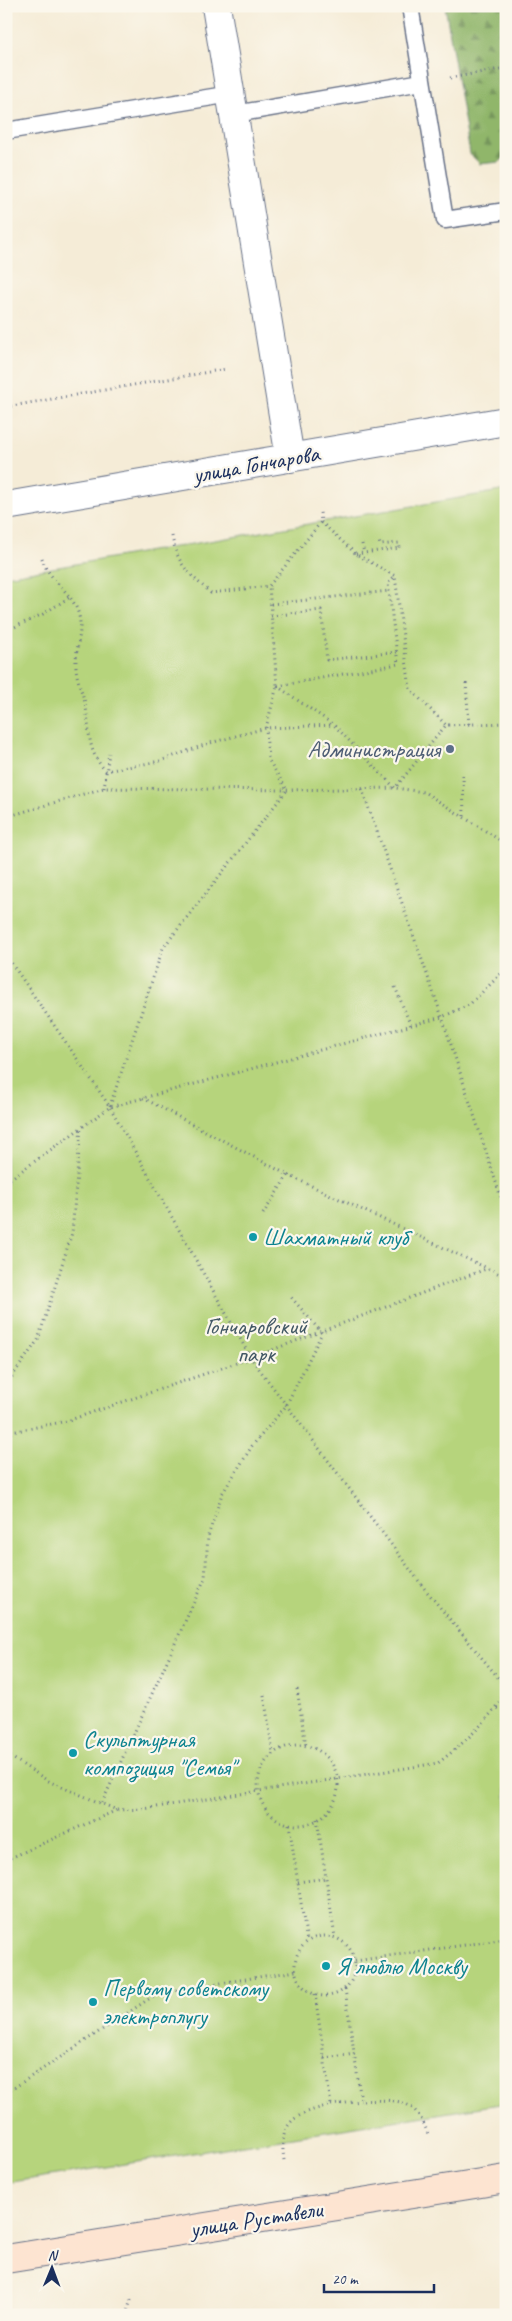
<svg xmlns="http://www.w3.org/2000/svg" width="512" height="2321" font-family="Caveat,sans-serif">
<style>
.forest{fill:url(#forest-firs);stroke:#567264}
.green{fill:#b6d47b;stroke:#68826c}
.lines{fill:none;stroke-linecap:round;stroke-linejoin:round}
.service-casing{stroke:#677188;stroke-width:19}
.minor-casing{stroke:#677188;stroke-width:30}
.secondary-casing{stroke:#677188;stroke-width:30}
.path{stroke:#677188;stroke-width:3;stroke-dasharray:1 4;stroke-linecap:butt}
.service{stroke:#fff;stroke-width:16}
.minor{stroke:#fff;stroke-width:28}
.secondary{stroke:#fde4d1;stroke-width:28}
.service-dot{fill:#5c6f8a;stroke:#fbf7ec;stroke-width:2}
.culture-dot{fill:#0f9aa8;stroke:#fbf7ec;stroke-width:2}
.labels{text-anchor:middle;stroke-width:4.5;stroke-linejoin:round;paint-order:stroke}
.street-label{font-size:24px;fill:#1b2f5e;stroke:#fbf7ec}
.service-label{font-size:24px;fill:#4e5e75;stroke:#fbf7ec;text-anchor:end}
.culture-label{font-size:24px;fill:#0d838f;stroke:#fbf7ec;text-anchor:start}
.park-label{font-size:24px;fill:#425865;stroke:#fbf7ec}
</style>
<defs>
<pattern id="forest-firs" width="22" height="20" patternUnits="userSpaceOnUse" patternTransform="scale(1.25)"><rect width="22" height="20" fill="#90b66b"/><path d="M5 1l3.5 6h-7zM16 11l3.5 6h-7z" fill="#75945b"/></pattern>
</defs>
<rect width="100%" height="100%" fill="#fbf7ec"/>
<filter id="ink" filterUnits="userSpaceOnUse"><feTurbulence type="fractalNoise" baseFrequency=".02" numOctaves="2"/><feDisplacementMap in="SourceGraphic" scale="10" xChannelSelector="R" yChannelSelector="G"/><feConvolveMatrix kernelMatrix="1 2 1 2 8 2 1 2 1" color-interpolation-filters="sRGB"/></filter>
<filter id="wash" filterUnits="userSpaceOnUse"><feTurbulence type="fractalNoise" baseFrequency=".0096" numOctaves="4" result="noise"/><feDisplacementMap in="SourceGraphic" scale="20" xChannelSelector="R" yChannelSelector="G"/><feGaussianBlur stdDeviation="1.12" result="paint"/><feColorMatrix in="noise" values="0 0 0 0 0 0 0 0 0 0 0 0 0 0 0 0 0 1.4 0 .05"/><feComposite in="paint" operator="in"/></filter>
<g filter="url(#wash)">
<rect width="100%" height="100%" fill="#f5ecd7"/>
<!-- forest -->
<polygon class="forest" points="445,6 506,6 506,156 500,162 480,164 470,154"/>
<!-- green -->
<polygon class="green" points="506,490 506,2103 6,2183 6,576"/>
</g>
<g filter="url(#ink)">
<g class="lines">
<defs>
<g id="service">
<polyline points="410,6 445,220 506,211"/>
<polyline points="235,114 422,82"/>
<polyline points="6,131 231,94"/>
</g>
<g id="minor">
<polyline points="216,6 290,458"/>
<polyline points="6,506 506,421"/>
</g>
<polyline id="secondary" points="6,2259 506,2179"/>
</defs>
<!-- service casing -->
<use href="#service" class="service-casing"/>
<!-- minor casing -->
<use href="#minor" class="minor-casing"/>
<!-- secondary casing -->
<use href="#secondary" class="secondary-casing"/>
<!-- path -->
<g class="path">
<polyline points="450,78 506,68"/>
<polyline points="6,407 226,369"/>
<polyline points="321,522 356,554 395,576 410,689 446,725"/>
<path d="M172,536C177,565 190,575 211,593L269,586L321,522L320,512"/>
<polyline points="362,544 364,553"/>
<polyline points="356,554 400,548 399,543 380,545 379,541"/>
<path d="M42,558C48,581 74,592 79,616C83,633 75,649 76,666C76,678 82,691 85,703C91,729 85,750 106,771L160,761L210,743L266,728L334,725"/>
<polyline points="271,604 389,591"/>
<polyline points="271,616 321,610 327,660 397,652"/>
<polyline points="6,631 43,614 70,597"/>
<polyline points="466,683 469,725"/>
<polyline points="277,686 334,725 395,788 446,725 506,723"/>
<polyline points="278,686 398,664 388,583 395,576"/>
<polyline points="463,775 464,817"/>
<polyline points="104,788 109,753"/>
<polyline points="362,789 442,1017 506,1213"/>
<polyline points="6,817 104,788 287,790 395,788 424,792 506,844"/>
<polyline points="6,955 110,1107 251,1358 424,1588 506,1687"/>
<polyline points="395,987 411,1026"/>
<polyline points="143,1098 288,1175 506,1277"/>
<polyline points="110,1106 163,948 287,790 268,759 266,728 277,686 269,586"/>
<polyline points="6,1182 110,1107 442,1017 469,1005 506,969"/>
<polyline points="263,1214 288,1175"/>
<polyline points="6,1385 38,1340 72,1233 81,1127"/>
<polyline points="6,1433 67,1421 251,1358 486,1269"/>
<polyline points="297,1689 306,1746"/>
<polyline points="264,1695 273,1753"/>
<polyline points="497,1708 506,1708"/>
<circle cx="298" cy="1785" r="40"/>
<path d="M6,1754L50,1782L117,1810L144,1809L438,1763C465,1742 489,1721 506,1691"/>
<polyline points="102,1803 205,1578 208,1536 222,1494 252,1446 286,1406 322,1333 291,1297"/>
<polyline points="317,1819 335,1937"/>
<polyline points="289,1824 307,1942"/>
<polyline points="6,1860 117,1810"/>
<polyline points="298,1882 326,1878"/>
<circle cx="325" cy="1966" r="30"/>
<polyline points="355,1961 506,1939"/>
<path d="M345,1989L361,2101C400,2099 416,2098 429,2137"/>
<polyline points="324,2058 355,2054"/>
<polyline points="6,2093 158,1993 296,1971"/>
<polyline points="331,2105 361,2101"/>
<path d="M284,2160C278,2120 296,2114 331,2105L315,1994"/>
<polyline points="126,2315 132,2297"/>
</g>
<!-- service -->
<use href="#service" class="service"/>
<!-- minor -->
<use href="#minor" class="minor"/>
<!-- secondary -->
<use href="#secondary" class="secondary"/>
</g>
</g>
<!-- markers -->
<circle class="service-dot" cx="450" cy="749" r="5"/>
<g class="culture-dot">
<circle cx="253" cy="1237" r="5"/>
<circle cx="73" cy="1753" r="5"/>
<circle cx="326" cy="1966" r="5"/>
<circle cx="93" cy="2002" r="5"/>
</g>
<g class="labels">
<!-- street labels -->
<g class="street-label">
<text transform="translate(256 464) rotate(-10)" y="8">улица Гончарова</text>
<text transform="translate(256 2219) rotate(-9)" y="8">улица Руставели</text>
</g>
<!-- service labels -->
<g class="service-label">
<text x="440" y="757">Администрация</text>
</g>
<!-- culture labels -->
<g class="culture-label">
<text x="263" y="1245">Шахматный клуб</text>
<text x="83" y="1747">Скульптурная<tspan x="83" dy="28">композиция "Семья"</tspan></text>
<text x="336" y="1974">Я люблю Москву</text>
<text x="103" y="1996">Первому советскому<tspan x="103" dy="28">электроплугу</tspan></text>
</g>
<!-- park labels -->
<g class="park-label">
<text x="256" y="1334">Гончаровский<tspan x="256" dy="28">парк</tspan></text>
</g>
</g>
<!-- margin -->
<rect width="512" height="2321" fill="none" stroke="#fbf7ec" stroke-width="25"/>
<!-- north arrow -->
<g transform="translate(52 2268) rotate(1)" stroke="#fbf7ec" stroke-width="4" paint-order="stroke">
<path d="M0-4L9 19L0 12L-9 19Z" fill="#1b2f5e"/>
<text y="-8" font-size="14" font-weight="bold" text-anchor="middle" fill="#1b2f5e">N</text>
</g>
<!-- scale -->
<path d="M324 2284v8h110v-8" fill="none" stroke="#1b2f5e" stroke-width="2.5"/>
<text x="332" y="2284" font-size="15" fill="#1b2f5e" stroke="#fbf7ec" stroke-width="4" paint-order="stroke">20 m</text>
</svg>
